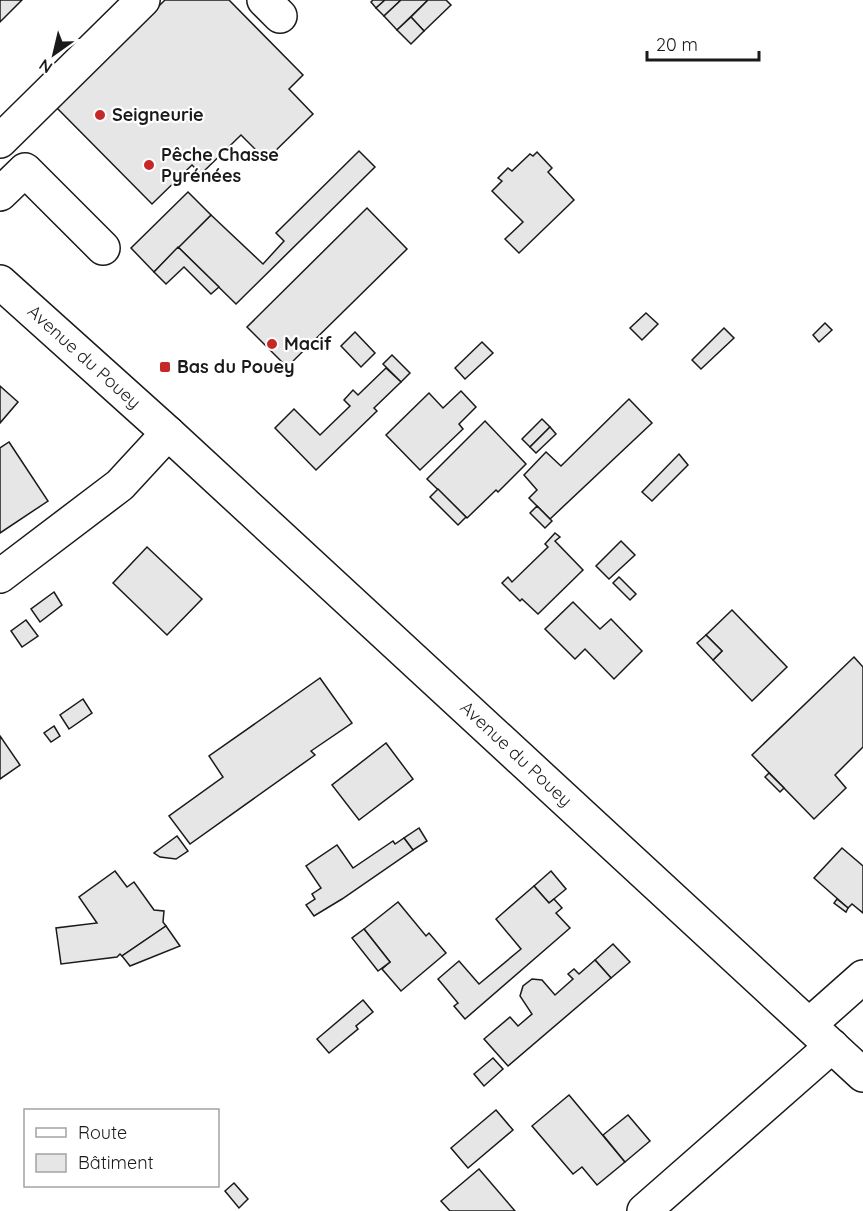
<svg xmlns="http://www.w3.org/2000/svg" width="863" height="1211" font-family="Quicksand,sans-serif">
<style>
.building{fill:#e6e6e6;stroke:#1a1a1a;stroke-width:1.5}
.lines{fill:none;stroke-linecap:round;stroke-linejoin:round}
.minor-casing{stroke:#1a1a1a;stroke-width:36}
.major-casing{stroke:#1a1a1a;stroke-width:36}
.minor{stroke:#fff;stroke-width:33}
.major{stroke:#fff;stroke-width:33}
.poi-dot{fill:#c62828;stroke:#fff;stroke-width:2}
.labels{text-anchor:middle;stroke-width:4.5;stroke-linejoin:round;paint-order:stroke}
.poi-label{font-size:18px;font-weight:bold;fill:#1a1a1a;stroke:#fff;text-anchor:start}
.street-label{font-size:18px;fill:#1a1a1a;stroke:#fff}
</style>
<rect width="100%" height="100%" fill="#fff"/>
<!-- building -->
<g class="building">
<polygon points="0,0 22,0 0,22"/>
<polygon points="165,0 229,0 303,75 289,89 313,114 266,160 241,135 201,174 192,165 152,204 56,107"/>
<polygon points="373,0 385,0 376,8 371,2"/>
<polygon points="385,0 401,0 384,16 376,8"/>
<polygon points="401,0 428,0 397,30 384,16"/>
<polygon points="428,0 446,0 451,5 424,31 411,17"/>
<polygon points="411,17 424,31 411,44 397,30"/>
<polygon points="359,151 375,167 236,304 178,247 211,215 263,264 284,241 276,233"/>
<polygon points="537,152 552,168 548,172 574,200 519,253 505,239 523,222 492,191 502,181 498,178 508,168 512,171 530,154 533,156"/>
<polygon points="188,192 211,215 154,272 131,248"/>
<polygon points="367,208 407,249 287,367 247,327"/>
<polygon points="178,247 219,287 211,294 184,267 166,284 154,272"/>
<polygon points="646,313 658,324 642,340 630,328"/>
<polygon points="825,323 832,330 819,342 813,335"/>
<polygon points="724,328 734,338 701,369 692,360"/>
<polygon points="355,332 375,353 361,367 341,346"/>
<polygon points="482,342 493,353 465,379 455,368"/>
<polygon points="392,355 410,373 401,382 383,364"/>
<polygon points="386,368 401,382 374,408 377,411 316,470 275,428 294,409 320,435 350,406 344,400 353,390 358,395"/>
<polygon points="0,386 18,402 0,423"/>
<polygon points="461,391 476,407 459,424 463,429 420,470 386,435 429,393 443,408"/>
<polygon points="629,399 652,423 550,519 529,498 537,490 524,475 546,452 561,466"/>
<polygon points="542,419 550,427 530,447 522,439"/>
<polygon points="485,421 526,464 498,492 496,490 467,518 427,479"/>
<polygon points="550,427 556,434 536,453 530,447"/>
<polygon points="9,442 48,501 0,533 0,448"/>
<polygon points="679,454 688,465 652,501 642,492"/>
<polygon points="438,489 466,517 458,525 430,497"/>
<polygon points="537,506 552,521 545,528 530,513"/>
<polygon points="555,533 560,537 555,541 583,570 538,614 522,599 520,601 502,583 508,577 512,582 548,547 545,544"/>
<polygon points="621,541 635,555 609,579 596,566"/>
<polygon points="147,547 202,599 167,635 113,583"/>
<polygon points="619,577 636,594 630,600 613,583"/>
<polygon points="54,592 62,605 40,622 31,609"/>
<polygon points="573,602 600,629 611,619 642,651 614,679 585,649 575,659 545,629"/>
<polygon points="732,610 787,667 752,701 713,660 722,651 706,635"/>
<polygon points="26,620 38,636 22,647 11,631"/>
<polygon points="706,635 722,651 713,660 697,643"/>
<polygon points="854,657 863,667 863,747 835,775 846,788 814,819 752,755"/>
<polygon points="320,678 352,723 311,751 315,755 190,844 169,816 223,777 209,756"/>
<polygon points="83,699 92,713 69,729 60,715"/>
<polygon points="54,726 60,736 51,742 44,733"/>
<polygon points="0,736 20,765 0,779"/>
<polygon points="386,743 413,779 359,820 332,785"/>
<polygon points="769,773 784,788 780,792 765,777"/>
<polygon points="419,828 427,841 413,850 404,838"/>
<polygon points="177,836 188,851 176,859 160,857 154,853"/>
<polygon points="404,838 413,850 342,899 314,916 306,905 315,899 312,894 321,888 306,866 337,845 353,868 393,841 395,844"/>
<polygon points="842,848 863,866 863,913 852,904 848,908 814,878"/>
<polygon points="115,871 127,887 134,882 154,910 164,911 163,922 166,926 122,956 120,954 117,957 61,964 56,928 97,923 79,897"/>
<polygon points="551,871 566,889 549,903 534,886"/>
<polygon points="534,886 549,903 554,899 562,908 556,913 570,928 465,1019 454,1006 458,1003 438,979 459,961 479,984 521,949 496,919"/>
<polygon points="837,899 848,908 846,912 834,903"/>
<polygon points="398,902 426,936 429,933 446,953 401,991 382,969 390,962 364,929"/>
<polygon points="166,926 180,946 130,966 122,956"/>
<polygon points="364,929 390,962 378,971 352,938"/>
<polygon points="613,944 630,962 611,978 595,960"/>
<polygon points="595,960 611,978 508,1066 484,1039 510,1017 518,1026 532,1014 520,996 523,986 532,979 542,980 555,995 573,979 568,974 574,969 579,974"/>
<polygon points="363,1000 373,1012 356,1026 358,1029 329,1053 317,1039"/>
<polygon points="493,1058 503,1069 484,1086 474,1074"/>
<polygon points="569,1095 625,1162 597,1185 582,1167 573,1174 532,1126"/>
<polygon points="496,1110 513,1130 468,1168 451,1148"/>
<polygon points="628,1115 650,1141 625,1162 603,1135"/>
<polygon points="479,1169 515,1211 450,1211 441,1201"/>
<polygon points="234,1183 248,1199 239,1208 225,1191"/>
</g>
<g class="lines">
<defs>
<g id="minor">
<polyline points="264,0 280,16"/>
<polyline points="0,141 143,0"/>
<polyline points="0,194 25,170 103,248"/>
<polyline points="0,576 120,485 168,433"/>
<polyline points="810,1024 863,977"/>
<polyline points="644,1211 832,1046"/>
</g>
<polyline id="major" points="0,282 168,433 863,1075"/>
</defs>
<!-- minor casing -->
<use href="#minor" class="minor-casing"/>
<!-- major casing -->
<use href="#major" class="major-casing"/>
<!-- minor -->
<use href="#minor" class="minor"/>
<!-- major -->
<use href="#major" class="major"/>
</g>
<!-- markers -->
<g class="poi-dot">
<circle cx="100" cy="115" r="6"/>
<circle cx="149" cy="165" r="6"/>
<circle cx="272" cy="344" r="6"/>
<rect x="159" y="361" width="12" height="12" rx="3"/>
</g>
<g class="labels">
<!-- poi labels -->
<g class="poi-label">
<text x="112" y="121">Seigneurie</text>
<text x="161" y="161">Pêche Chasse<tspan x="161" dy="21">Pyrénées</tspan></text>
<text x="284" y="350">Macif</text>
<text x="177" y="373">Bas du Pouey</text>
</g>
<!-- street labels -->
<g class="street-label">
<text transform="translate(84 357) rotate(42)" y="6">Avenue du Pouey</text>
<text transform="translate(516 754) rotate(43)" y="6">Avenue du Pouey</text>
</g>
</g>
<!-- legend -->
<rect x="24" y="1109" width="195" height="78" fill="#ffffff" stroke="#a3a3a3" stroke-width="1.5"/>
<rect x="36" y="1128" width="30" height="9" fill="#ffffff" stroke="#a3a3a3" stroke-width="1.5"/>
<text x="78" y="1139" font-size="18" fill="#1a1a1a">Route</text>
<rect x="36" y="1154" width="30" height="18" fill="#e6e6e6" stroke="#a3a3a3" stroke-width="1.5"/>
<text x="78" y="1169" font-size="18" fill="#1a1a1a">Bâtiment</text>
<!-- north arrow -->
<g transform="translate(54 54) rotate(214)" stroke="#ffffff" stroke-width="4.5" paint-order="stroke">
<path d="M0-4.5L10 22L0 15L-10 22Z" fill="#1a1a1a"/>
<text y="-9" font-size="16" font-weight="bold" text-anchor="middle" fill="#1a1a1a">N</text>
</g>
<!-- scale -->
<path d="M647 51v9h112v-9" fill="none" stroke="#1a1a1a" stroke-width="3"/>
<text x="656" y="51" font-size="18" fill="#1a1a1a" stroke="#ffffff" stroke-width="4.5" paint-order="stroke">20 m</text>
</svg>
